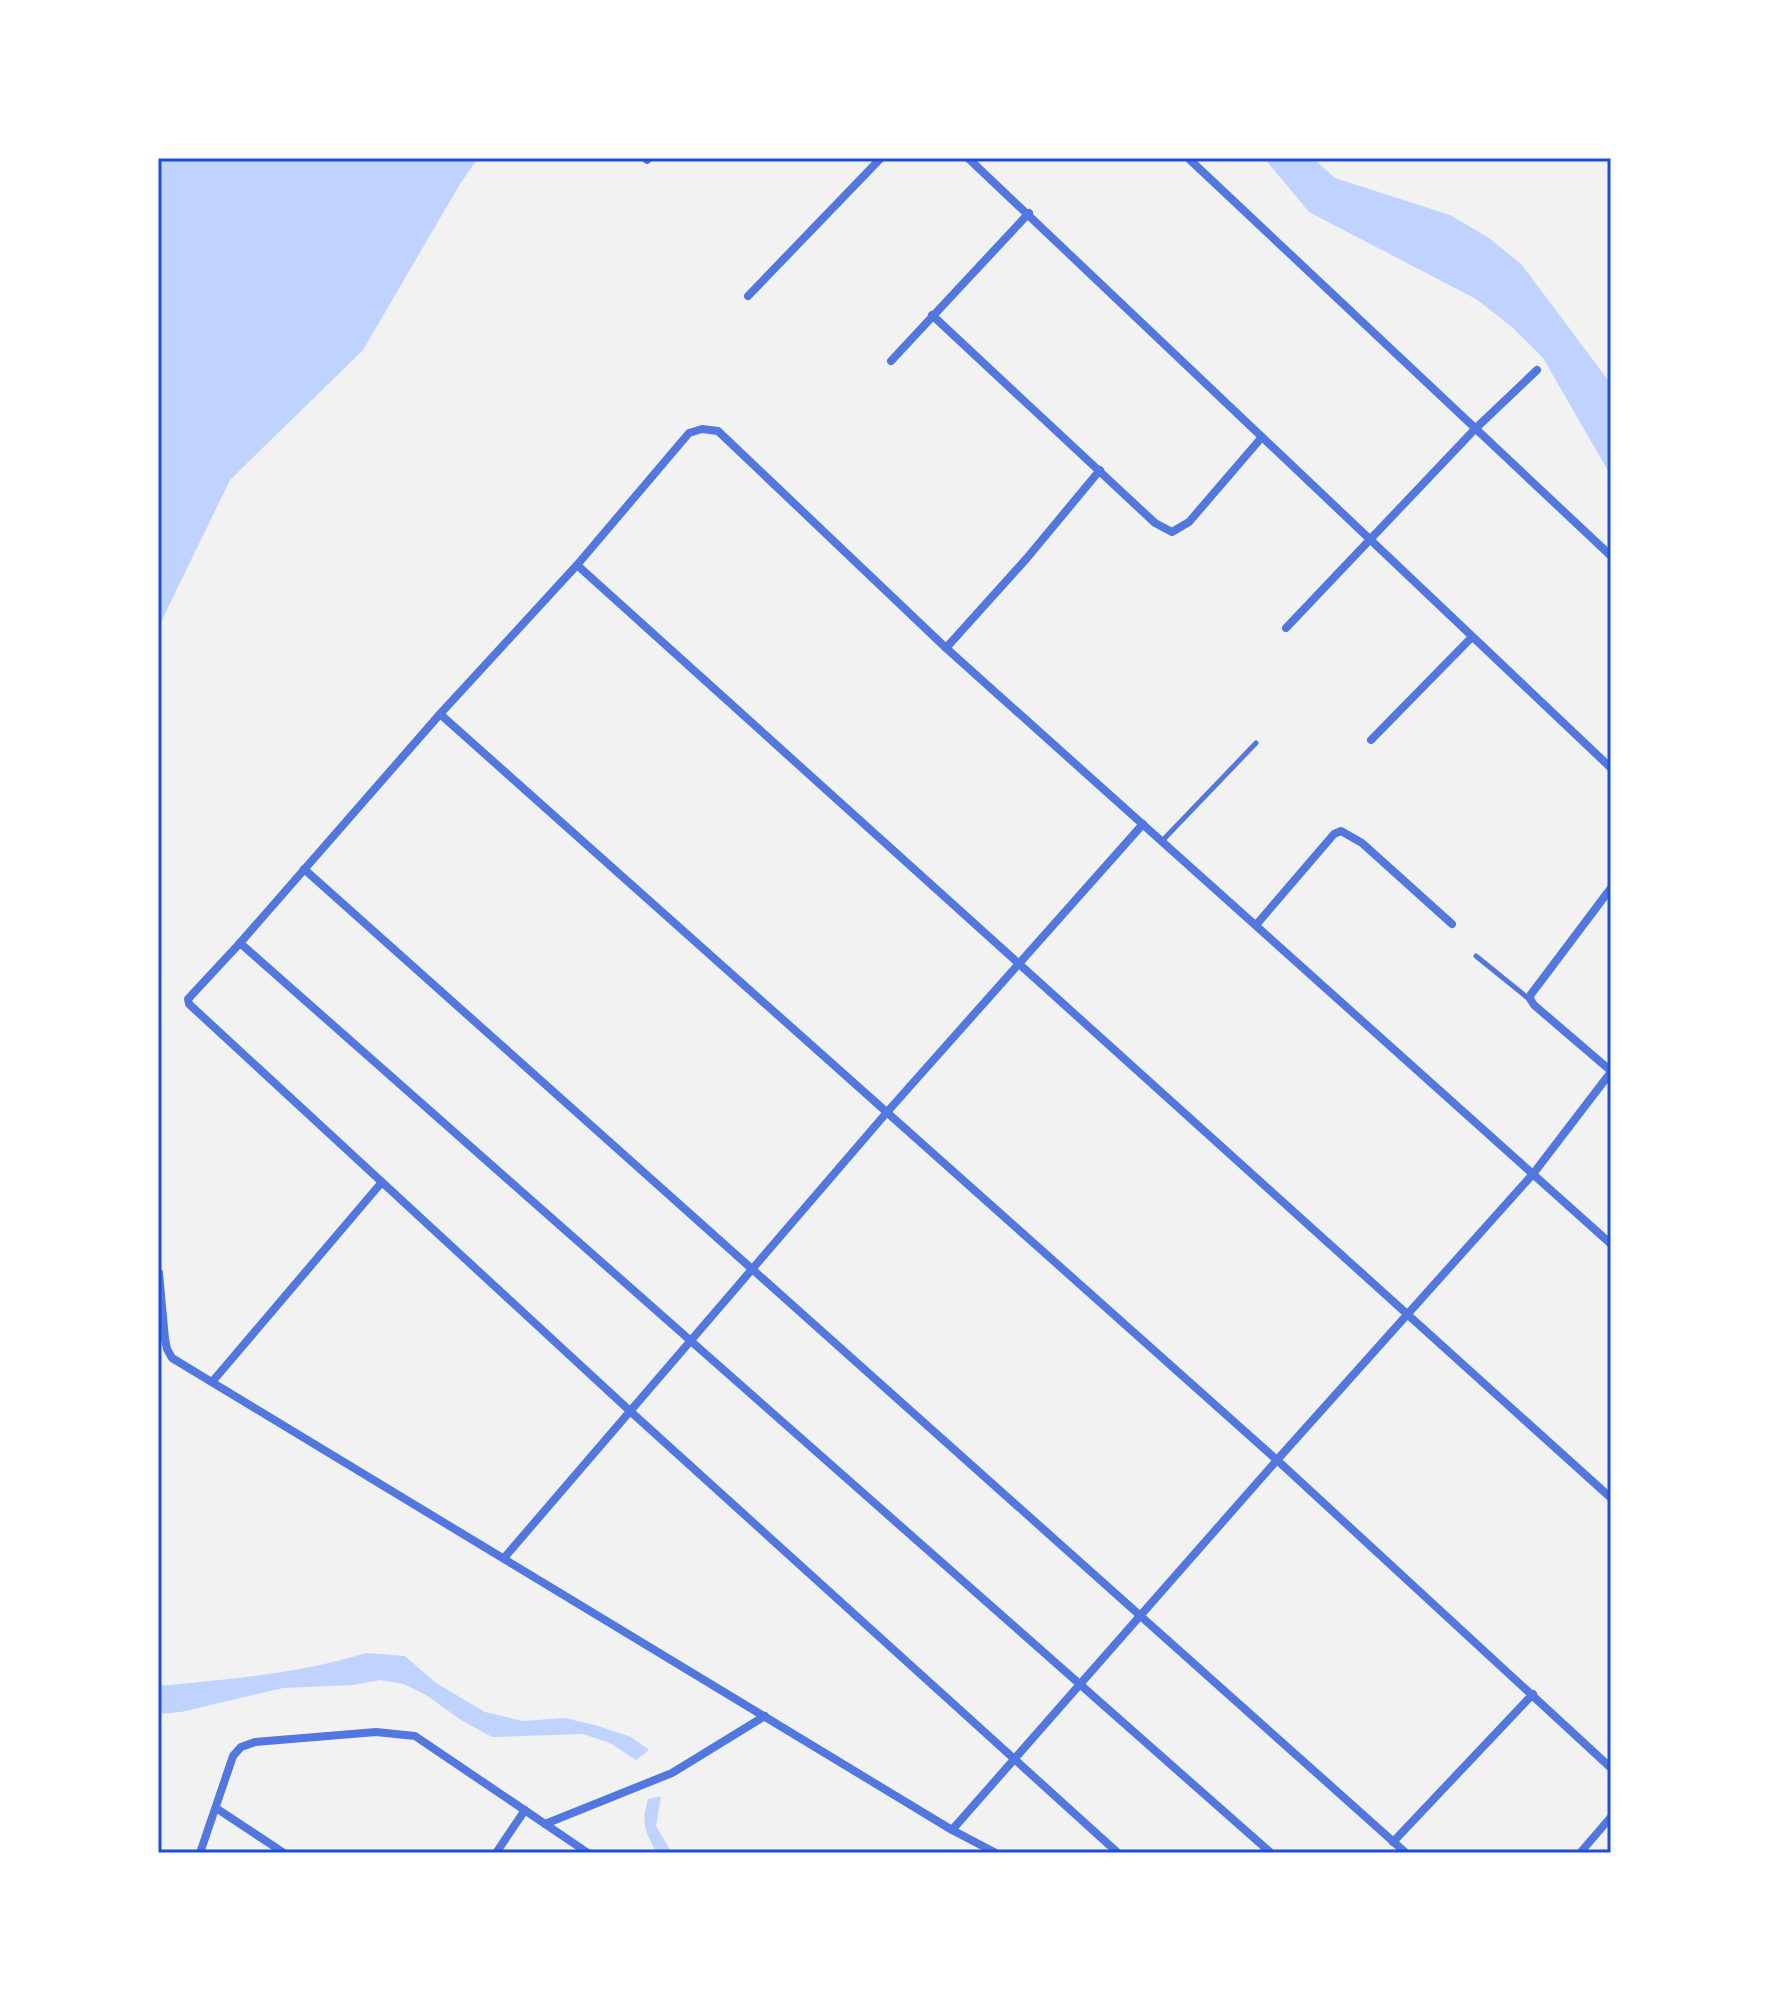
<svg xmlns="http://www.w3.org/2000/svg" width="1769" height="2011" font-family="Inter,sans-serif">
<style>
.water{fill:#bfd3fe}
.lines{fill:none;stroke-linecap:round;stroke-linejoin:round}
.service{stroke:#5277de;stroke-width:5}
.minor{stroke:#5277de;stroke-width:8}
.neatline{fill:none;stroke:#1d4ed8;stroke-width:3}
</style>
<rect width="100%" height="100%" fill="#f2f2f2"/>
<!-- water -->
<g class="water">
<polygon points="158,158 478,158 460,184 363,350 230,480 158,628"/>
<polygon points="1264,158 1313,158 1335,178 1450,215 1489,238 1522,265 1611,384 1611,476 1543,358 1512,327 1476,299 1309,212"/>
<path d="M366,1653L405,1656L436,1683L485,1712L523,1721L565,1718L598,1726L631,1737L649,1750L636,1760L610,1743L583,1734L492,1737L461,1720L426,1695L404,1684L380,1680L353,1685L283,1688L181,1712L158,1714V1686C228,1679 299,1674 366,1653Z"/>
<path d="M661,1796L656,1826L672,1853H657C645,1832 641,1823 648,1799Z"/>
</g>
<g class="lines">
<!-- service -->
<g class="service">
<polyline points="1162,841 1256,743"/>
<polyline points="1476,956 1529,999"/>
</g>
<!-- minor -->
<g class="minor">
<polyline points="968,158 1611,768"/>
<polyline points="1188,158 1611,556"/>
<polyline points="647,160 649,158"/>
<polyline points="748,296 881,158"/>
<polyline points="932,315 1155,523 1172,532 1189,522 1262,437"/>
<polyline points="891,361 1029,213"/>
<polyline points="577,565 1611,1498"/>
<polyline points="1286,628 1475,429 1537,370"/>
<polyline points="946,648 1027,558 1100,470"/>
<polyline points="440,714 240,943 188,999 189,1004 630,1411 1118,1853"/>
<polyline points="1371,740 1472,637"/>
<polyline points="304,869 1406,1853"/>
<polyline points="1611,888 1529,997 1534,1005 1611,1071"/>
<polyline points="1256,925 1334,834 1341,831 1362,843 1452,924"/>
<polyline points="240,943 1271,1853"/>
<polyline points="1611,1244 946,648 718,431 702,429 689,433 577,565 440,714 1277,1460 1611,1768"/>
<polyline points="159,1273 165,1339 167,1349 172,1358 952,1830 996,1853"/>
<polyline points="212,1382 382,1182"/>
<polyline points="504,1558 888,1111 1143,824"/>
<polyline points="216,1808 284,1853"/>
<polyline points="545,1824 672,1773 765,1716"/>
<polyline points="952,1830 1277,1460 1533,1174 1611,1072"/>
<polyline points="1393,1842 1533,1694"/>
<polyline points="200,1853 233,1756 241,1747 255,1742 376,1732 415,1736 588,1853"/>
<polyline points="496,1853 525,1810"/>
<polyline points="1580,1853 1611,1817"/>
</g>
</g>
<!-- border -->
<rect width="1769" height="2011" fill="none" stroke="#ffffff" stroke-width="320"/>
<rect x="160" y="160" width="1449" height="1691" class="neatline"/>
</svg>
